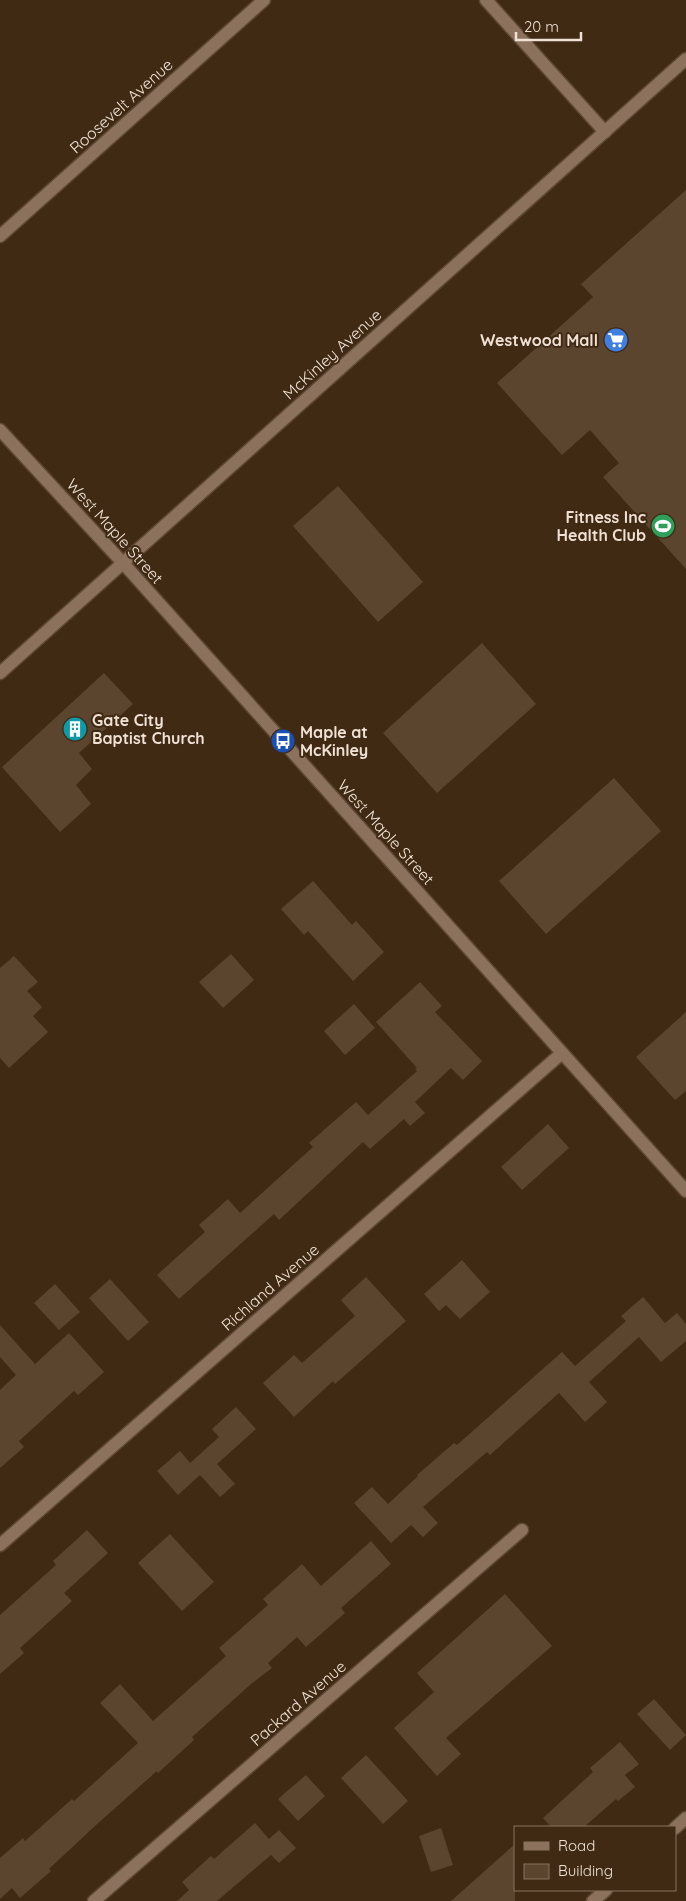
<svg xmlns="http://www.w3.org/2000/svg" width="686" height="1901" font-family="Quicksand,sans-serif">
<style>
.building{fill:#5c452f}
.lines{fill:none;stroke-linecap:round;stroke-linejoin:round}
.minor-casing{stroke:#5c4733;stroke-width:15}
.minor{stroke:#8c715d;stroke-width:12}
.labels{text-anchor:middle;stroke-width:4;stroke-linejoin:round;paint-order:stroke}
.street-label{font-size:16px;fill:#efe1d4;stroke:#402a14}
.poi-label{font-size:16px;font-weight:bold;fill:#efe1d4;stroke:#402a14;text-anchor:end}
</style>
<rect width="100%" height="100%" fill="#402a14"/>
<!-- building -->
<g class="building">
<polygon points="686,190 686,569 603,477 619,463 590,430 562,455 497,383 593,297 581,284"/>
<polygon points="338,486 423,582 378,622 293,526"/>
<polygon points="482,643 536,704 437,793 383,733"/>
<polygon points="104,673 133,704 79,753 92,769 76,785 91,804 60,832 2,767"/>
<polygon points="614,778 661,831 546,934 499,881"/>
<polygon points="313,881 352,925 356,921 384,952 353,981 308,931 304,935 281,909"/>
<polygon points="231,954 254,980 223,1008 199,982"/>
<polygon points="14,956 38,982 27,991 42,1007 33,1016 48,1032 9,1068 0,1058 0,968"/>
<polygon points="420,982 442,1006 435,1012 482,1061 463,1080 451,1068 415,1102 425,1113 410,1126 404,1119 370,1149 363,1142 279,1220 274,1214 179,1299 157,1275 205,1232 199,1225 228,1199 240,1213 313,1147 309,1143 356,1102 368,1115 417,1071 415,1069 417,1068 376,1022"/>
<polygon points="354,1004 375,1028 345,1055 324,1031"/>
<polygon points="686,1012 686,1091 675,1100 636,1057"/>
<polygon points="548,1124 569,1148 522,1190 501,1167"/>
<polygon points="462,1260 490,1292 460,1319 446,1305 439,1311 424,1294"/>
<polygon points="366,1277 406,1321 335,1384 333,1381 294,1417 263,1383 294,1355 302,1363 355,1316 341,1300"/>
<polygon points="110,1279 149,1322 128,1341 89,1298"/>
<polygon points="55,1284 80,1312 59,1330 34,1303"/>
<polygon points="643,1297 665,1323 677,1313 686,1324 686,1341 661,1362 639,1337 589,1382 607,1402 585,1422 559,1393 490,1455 487,1452 423,1507 438,1523 423,1537 411,1525 391,1543 354,1503 372,1487 388,1504 418,1476 417,1475 454,1443 457,1445 562,1352 575,1366 626,1321 621,1316"/>
<polygon points="0,1325 35,1364 69,1333 104,1372 78,1395 74,1391 19,1441 24,1447 0,1468 0,1390 16,1375 0,1357"/>
<polygon points="236,1407 256,1429 217,1464 235,1484 220,1497 200,1475 178,1495 157,1471 180,1451 190,1463 219,1437 212,1429"/>
<polygon points="87,1530 108,1553 64,1593 72,1601 20,1648 24,1653 0,1674 0,1615 56,1565 53,1561"/>
<polygon points="170,1534 214,1582 182,1611 138,1563"/>
<polygon points="371,1541 391,1564 341,1608 345,1613 306,1647 297,1637 268,1663 272,1668 251,1684 192,1737 194,1740 158,1773 157,1771 96,1825 49,1869 51,1871 20,1898 12,1888 0,1899 0,1858 23,1838 25,1841 72,1799 74,1801 138,1743 100,1703 120,1684 153,1721 226,1656 219,1648 268,1605 263,1599 302,1564 321,1586"/>
<polygon points="505,1594 552,1646 446,1738 461,1754 437,1776 394,1728 434,1692 417,1673"/>
<polygon points="654,1699 686,1735 670,1750 637,1714"/>
<polygon points="620,1742 639,1764 625,1775 635,1787 618,1801 616,1799 584,1827 551,1827 543,1818 593,1772 590,1768"/>
<polygon points="366,1755 408,1801 383,1824 341,1778"/>
<polygon points="306,1775 325,1796 298,1821 278,1799"/>
<polygon points="255,1823 269,1839 279,1830 296,1848 279,1863 271,1855 217,1901 177,1901 189,1890 182,1882 211,1856 214,1859"/>
<polygon points="441,1828 453,1865 431,1872 419,1836"/>
<polygon points="515,1844 515,1901 451,1901"/>
</g>
<g class="lines">
<defs>
<g id="minor">
<polyline points="486,0 605,132"/>
<polyline points="0,236 264,0"/>
<polyline points="0,430 123,563 686,1191"/>
<polyline points="0,673 686,59"/>
<polyline points="0,1545 562,1053"/>
<polyline points="675,1828 686,1818"/>
<polyline points="94,1901 522,1530"/>
<polyline points="593,1901 606,1890"/>
</g>
</defs>
<!-- minor casing -->
<use href="#minor" class="minor-casing"/>
<!-- minor -->
<use href="#minor" class="minor"/>
</g>
<!-- icons -->
<defs>
<symbol id="supermarket-disc" viewBox="-11 -11 22 22"><circle r="9.5" fill="#3f7fe0" stroke="#402a14"/><path d="M-6-5.5h2.5l.6 2H6L4.5 2H-2.5L-4.4-4H-6ZM-1.5 3.2a1.3 1.3 0 1 0 .1 0ZM3 3.2a1.3 1.3 0 1 0 .1 0Z" fill="#fff"/></symbol>
<symbol id="stadium-disc" viewBox="-11 -11 22 22"><circle r="9.5" fill="#2e9e5b" stroke="#402a14"/><path d="M0-5a6.5 5 0 1 0 0 10a6.5 5 0 1 0 0-10ZM-3.5-1.8h7v3.6h-7Z" fill="#fff"/></symbol>
<symbol id="building-disc" viewBox="-11 -11 22 22"><circle r="9.5" fill="#0f9aa8" stroke="#402a14"/><path d="M-4-6H4V6H1V3H-1V6H-4ZM-2.5-4.3h1.7v1.8h-1.7ZM.8-4.3h1.7v1.8H.8ZM-2.5-1h1.7V.8h-1.7ZM.8-1h1.7V.8H.8Z" fill="#fff"/></symbol>
<symbol id="bus-disc" viewBox="-11 -11 22 22"><circle r="9.5" fill="#1a4fb4" stroke="#402a14"/><path d="M-5-6H5V4H4V6H2V4H-2V6H-4V4H-5ZM-3.5-4V0h7V-4ZM-3.5 1.2v1.5H-2V1.2ZM2 1.2v1.5H3.5V1.2Z" fill="#fff"/></symbol>
</defs>
<g fill-rule="evenodd">
<use href="#supermarket-disc" x="602" y="326" width="28" height="28"/>
<use href="#stadium-disc" x="649" y="512" width="28" height="28"/>
<use href="#building-disc" x="61" y="715" width="28" height="28"/>
<use href="#bus-disc" x="269" y="727" width="28" height="28"/>
</g>
<g class="labels">
<!-- street labels -->
<g class="street-label">
<text transform="translate(121 106) rotate(-42)" y="6">Roosevelt Avenue</text>
<text transform="translate(332 354) rotate(-42)" y="6">McKinley Avenue</text>
<text transform="translate(115 531) rotate(48)" y="6">West Maple Street</text>
<text transform="translate(386 832) rotate(48)" y="6">West Maple Street</text>
<text transform="translate(270 1287) rotate(-41)" y="6">Richland Avenue</text>
<text transform="translate(298 1703) rotate(-41)" y="6">Packard Avenue</text>
</g>
<!-- poi labels -->
<g class="poi-label">
<text x="598" y="346">Westwood Mall</text>
<text x="646" y="523">Fitness Inc<tspan x="646" dy="18">Health Club</tspan></text>
<text x="92" y="726" text-anchor="start">Gate City<tspan x="92" dy="18">Baptist Church</tspan></text>
<text x="300" y="738" text-anchor="start">Maple at<tspan x="300" dy="18">McKinley</tspan></text>
</g>
</g>
<!-- legend -->
<rect x="514" y="1826" width="162" height="65" fill="#402a14" stroke="#867361"/>
<rect x="524" y="1842" width="25" height="8" fill="#8c715d" stroke="#867361"/>
<text x="558" y="1851" font-size="15" fill="#efe1d4">Road</text>
<rect x="524" y="1864" width="25" height="15" fill="#5c452f" stroke="#867361"/>
<text x="558" y="1876" font-size="15" fill="#efe1d4">Building</text>
<!-- scale -->
<path d="M516 32v8h65v-8" fill="none" stroke="#efe1d4" stroke-width="2.5"/>
<text x="524" y="32" font-size="15" fill="#efe1d4" stroke="#402a14" stroke-width="4" paint-order="stroke">20 m</text>
</svg>
